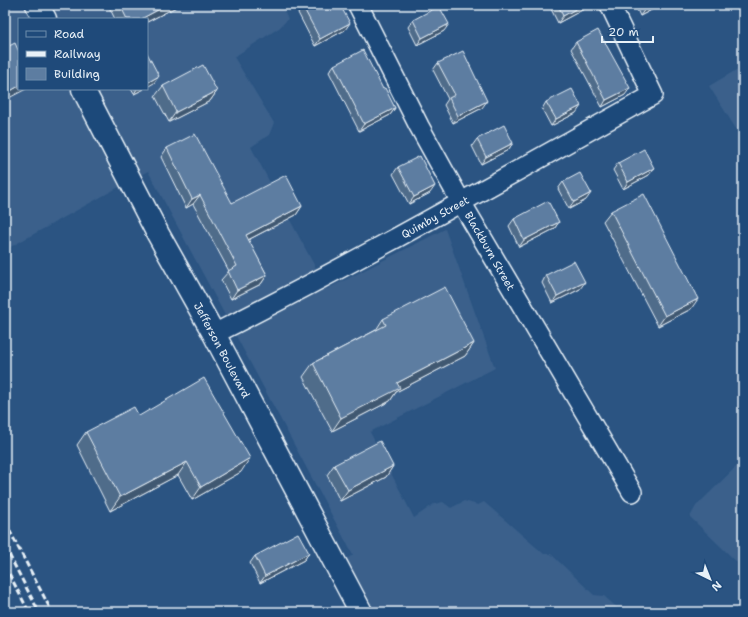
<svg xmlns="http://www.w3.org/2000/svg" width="748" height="617" font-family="'Shantell Sans',sans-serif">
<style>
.built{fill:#3a608b;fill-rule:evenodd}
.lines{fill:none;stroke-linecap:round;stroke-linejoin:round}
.minor-casing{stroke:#e8f1f8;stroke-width:22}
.secondary-casing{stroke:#e8f1f8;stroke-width:25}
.minor{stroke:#1f4a7a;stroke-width:19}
.secondary{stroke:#1f4a7a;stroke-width:22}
.rail{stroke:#e8f1f8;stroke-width:3;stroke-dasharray:6 3;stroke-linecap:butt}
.wall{fill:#506c8a;stroke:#e8f1f8}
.shaded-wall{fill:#415871;stroke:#e8f1f8}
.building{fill:#5d7da1;stroke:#e8f1f8}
.labels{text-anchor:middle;stroke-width:3;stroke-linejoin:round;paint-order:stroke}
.street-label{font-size:11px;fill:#e8f1f8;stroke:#1f4a7a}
</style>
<rect width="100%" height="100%" fill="#2b5482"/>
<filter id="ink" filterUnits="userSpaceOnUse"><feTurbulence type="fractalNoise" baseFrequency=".025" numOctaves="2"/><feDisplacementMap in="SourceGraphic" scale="8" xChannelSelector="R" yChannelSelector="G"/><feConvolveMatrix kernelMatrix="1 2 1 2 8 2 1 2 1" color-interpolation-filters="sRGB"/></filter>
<g filter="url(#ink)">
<!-- built -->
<g class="built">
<path d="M5,5H281L288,19L279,28L234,57L274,123L269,135L251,147L327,289L445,229L495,368L370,432L414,518L434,504L443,502L451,508L464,501L478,505L484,502L544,554H551L594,595L604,596L622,612H330L349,604L334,566L353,555L148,171L5,250ZM19,19H147V89H19Z"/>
<polygon points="743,66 743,140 709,86"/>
<polygon points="743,460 743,568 690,517 696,506"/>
</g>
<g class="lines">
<defs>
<g id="minor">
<polyline points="358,5 419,126 461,202 632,492"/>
<path d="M214,334C363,259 507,176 653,95L610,5"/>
</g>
<g id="secondary">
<polyline points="37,5 45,19"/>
<polyline points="83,89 158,234 214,334 361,612"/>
</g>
</defs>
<!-- minor casing -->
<use href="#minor" class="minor-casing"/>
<!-- secondary casing -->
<use href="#secondary" class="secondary-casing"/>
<!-- minor -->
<use href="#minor" class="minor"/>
<!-- secondary -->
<use href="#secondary" class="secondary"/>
<!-- rail -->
<g class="rail">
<polyline points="5,522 52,612"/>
<polyline points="5,547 39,612"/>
<polyline points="5,566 29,612"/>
</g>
</g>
<!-- wall -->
<g class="wall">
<polygon points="110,5 180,5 147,22 147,19 115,19 109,7"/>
<polygon points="287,5 340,5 345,30 315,46 295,7 289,10"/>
<polygon points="549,5 587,5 584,9 558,23"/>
<polygon points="635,5 661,5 640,16"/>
<polygon points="413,20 444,31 417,45 408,27"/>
<polygon points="576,42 625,95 602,107 571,49"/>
<polygon points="438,63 482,108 453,123 444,105 448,99 433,70"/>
<polygon points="334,65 383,89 395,108 390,115 359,131 329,72"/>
<polygon points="163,86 217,91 210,101 169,122 155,96"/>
<polygon points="131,89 144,89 134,94"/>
<polygon points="546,102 576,113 551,126 542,109"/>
<polygon points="477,139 513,143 508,150 481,164 472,146"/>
<polygon points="167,148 232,203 302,206 296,215 248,240 267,275 261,284 231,299 221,280 229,271 193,204 186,208 161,157"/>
<polygon points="618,163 649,175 623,189 613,170"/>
<polygon points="398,167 430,193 409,204 393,174"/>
<polygon points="563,182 586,200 569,209 558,189"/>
<polygon points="611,211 691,309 658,326 603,221"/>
<polygon points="514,219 559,222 554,229 519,247 509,226"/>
<polygon points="546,275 580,289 552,303 542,283"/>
<polygon points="383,319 474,343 465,356 396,392 390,401 332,431 303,377 313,363 376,330"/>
<polygon points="139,416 241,472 192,500 178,475 110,511 77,445 86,432"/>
<polygon points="334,465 393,466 386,477 340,501 327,475"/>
<polygon points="309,553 304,560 260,583 250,563 255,556"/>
</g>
<!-- shaded-wall -->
<g class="shaded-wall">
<polygon points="167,5 180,5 147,22 147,19 141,19"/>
<polygon points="292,5 296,5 295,7 289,10"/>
<polygon points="583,5 587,5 584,9 558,23 563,16"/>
<polygon points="652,5 661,5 640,16 645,9"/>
<polygon points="350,23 345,30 315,46 320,39"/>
<polygon points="449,24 444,31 417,45 422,38"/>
<polygon points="159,76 154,83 147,87 147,83"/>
<polygon points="19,86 19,89 26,89 5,100 5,94"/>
<polygon points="630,88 625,95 602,107 606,100"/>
<polygon points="137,89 144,89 134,94"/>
<polygon points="217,91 210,101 169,122 176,112"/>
<polygon points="487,101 482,108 453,123 458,116"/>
<polygon points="581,106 576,113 551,126 556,119"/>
<polygon points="395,108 390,115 359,131 364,124"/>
<polygon points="513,143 508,150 481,164 486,157"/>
<polygon points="654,168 649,175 623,189 628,182"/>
<polygon points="435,186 430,193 409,204 414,197"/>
<polygon points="591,193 586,200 569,209 574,202"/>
<polygon points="200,195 193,204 186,208 192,199"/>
<polygon points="302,206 296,215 240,244 246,235"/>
<polygon points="559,222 554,229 519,247 524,240"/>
<polygon points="267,275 261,284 231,299 237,290"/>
<polygon points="585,282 580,289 552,303 557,296"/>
<polygon points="698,299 691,309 658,326 665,316"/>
<polygon points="474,343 465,356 396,392 390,401 332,431 341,418 397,383"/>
<polygon points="250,458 241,472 192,500 201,487"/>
<polygon points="187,462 178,475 110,511 120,497"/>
<polygon points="393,466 386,477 340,501 348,490"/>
<polygon points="309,553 304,560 260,583 265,576"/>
</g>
<!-- building -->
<g class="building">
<polygon points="120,5 167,5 141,19 127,19"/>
<polygon points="302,5 340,5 350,23 320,39"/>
<polygon points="558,5 583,5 563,16"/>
<polygon points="643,5 652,5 645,9"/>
<polygon points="439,6 449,24 422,38 413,20"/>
<polygon points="598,30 630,88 606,100 576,42"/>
<polygon points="15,43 19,52 19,86 5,94 5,48"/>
<polygon points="363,50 383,89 385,88 395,108 364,124 334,65"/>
<polygon points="463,51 487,101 458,116 449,98 455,95 438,63"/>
<polygon points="147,53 159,76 147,83"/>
<polygon points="203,65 217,91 176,112 163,86"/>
<polygon points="572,89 581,106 556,119 546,102"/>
<polygon points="504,125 513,143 486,157 477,139"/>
<polygon points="195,134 232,203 286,175 302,206 246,235 267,275 237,290 228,271 237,266 200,195 192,199 167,148"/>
<polygon points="644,149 654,168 628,182 618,163"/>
<polygon points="420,156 435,186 414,197 398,167"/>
<polygon points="580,173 591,193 574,202 563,182"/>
<polygon points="644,194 698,299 665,316 611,211"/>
<polygon points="548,201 559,222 524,240 514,219"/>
<polygon points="574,261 585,282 557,296 546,275"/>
<polygon points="445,287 474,343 397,383 400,388 341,418 313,363 386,325 383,319"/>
<polygon points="204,378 250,458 201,487 187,462 120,497 86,432 134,407 139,416"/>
<polygon points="380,441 393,466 348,490 334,465"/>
<polygon points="298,533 309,553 265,576 255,556"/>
</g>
</g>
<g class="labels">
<!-- street labels -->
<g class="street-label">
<text transform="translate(435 217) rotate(-29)" y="4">Quimby Street</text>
<text transform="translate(490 251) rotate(60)" y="4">Blackburn Street</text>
<text transform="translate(222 350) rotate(62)" y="4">Jefferson Boulevard</text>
</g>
</g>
<!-- margin -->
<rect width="748" height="617" fill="none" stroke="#1f4a7a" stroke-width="20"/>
<rect x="10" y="10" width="728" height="597" fill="none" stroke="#e8f1f8" stroke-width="1.5" filter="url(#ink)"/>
<!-- legend -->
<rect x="18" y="18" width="130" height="72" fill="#1f4a7a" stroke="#6f8dac"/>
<rect x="26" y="31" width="20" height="6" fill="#1f4a7a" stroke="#6f8dac"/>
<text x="54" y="38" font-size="12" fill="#e8f1f8">Road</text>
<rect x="26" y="51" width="20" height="6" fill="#e8f1f8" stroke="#6f8dac"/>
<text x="54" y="58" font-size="12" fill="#e8f1f8">Railway</text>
<rect x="26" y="68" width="20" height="12" fill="#5d7da1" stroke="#6f8dac"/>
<text x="54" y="78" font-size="12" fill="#e8f1f8">Building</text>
<!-- north arrow -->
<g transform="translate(710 579) rotate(137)" stroke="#1f4a7a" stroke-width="3" paint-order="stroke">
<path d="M0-3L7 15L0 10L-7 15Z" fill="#e8f1f8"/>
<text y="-6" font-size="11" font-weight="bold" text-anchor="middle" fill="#e8f1f8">N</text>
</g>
<!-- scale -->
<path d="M602 36v6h51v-6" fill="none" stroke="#e8f1f8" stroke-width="2"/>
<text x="608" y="36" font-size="12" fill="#e8f1f8" stroke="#1f4a7a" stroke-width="3" paint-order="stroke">20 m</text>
</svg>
